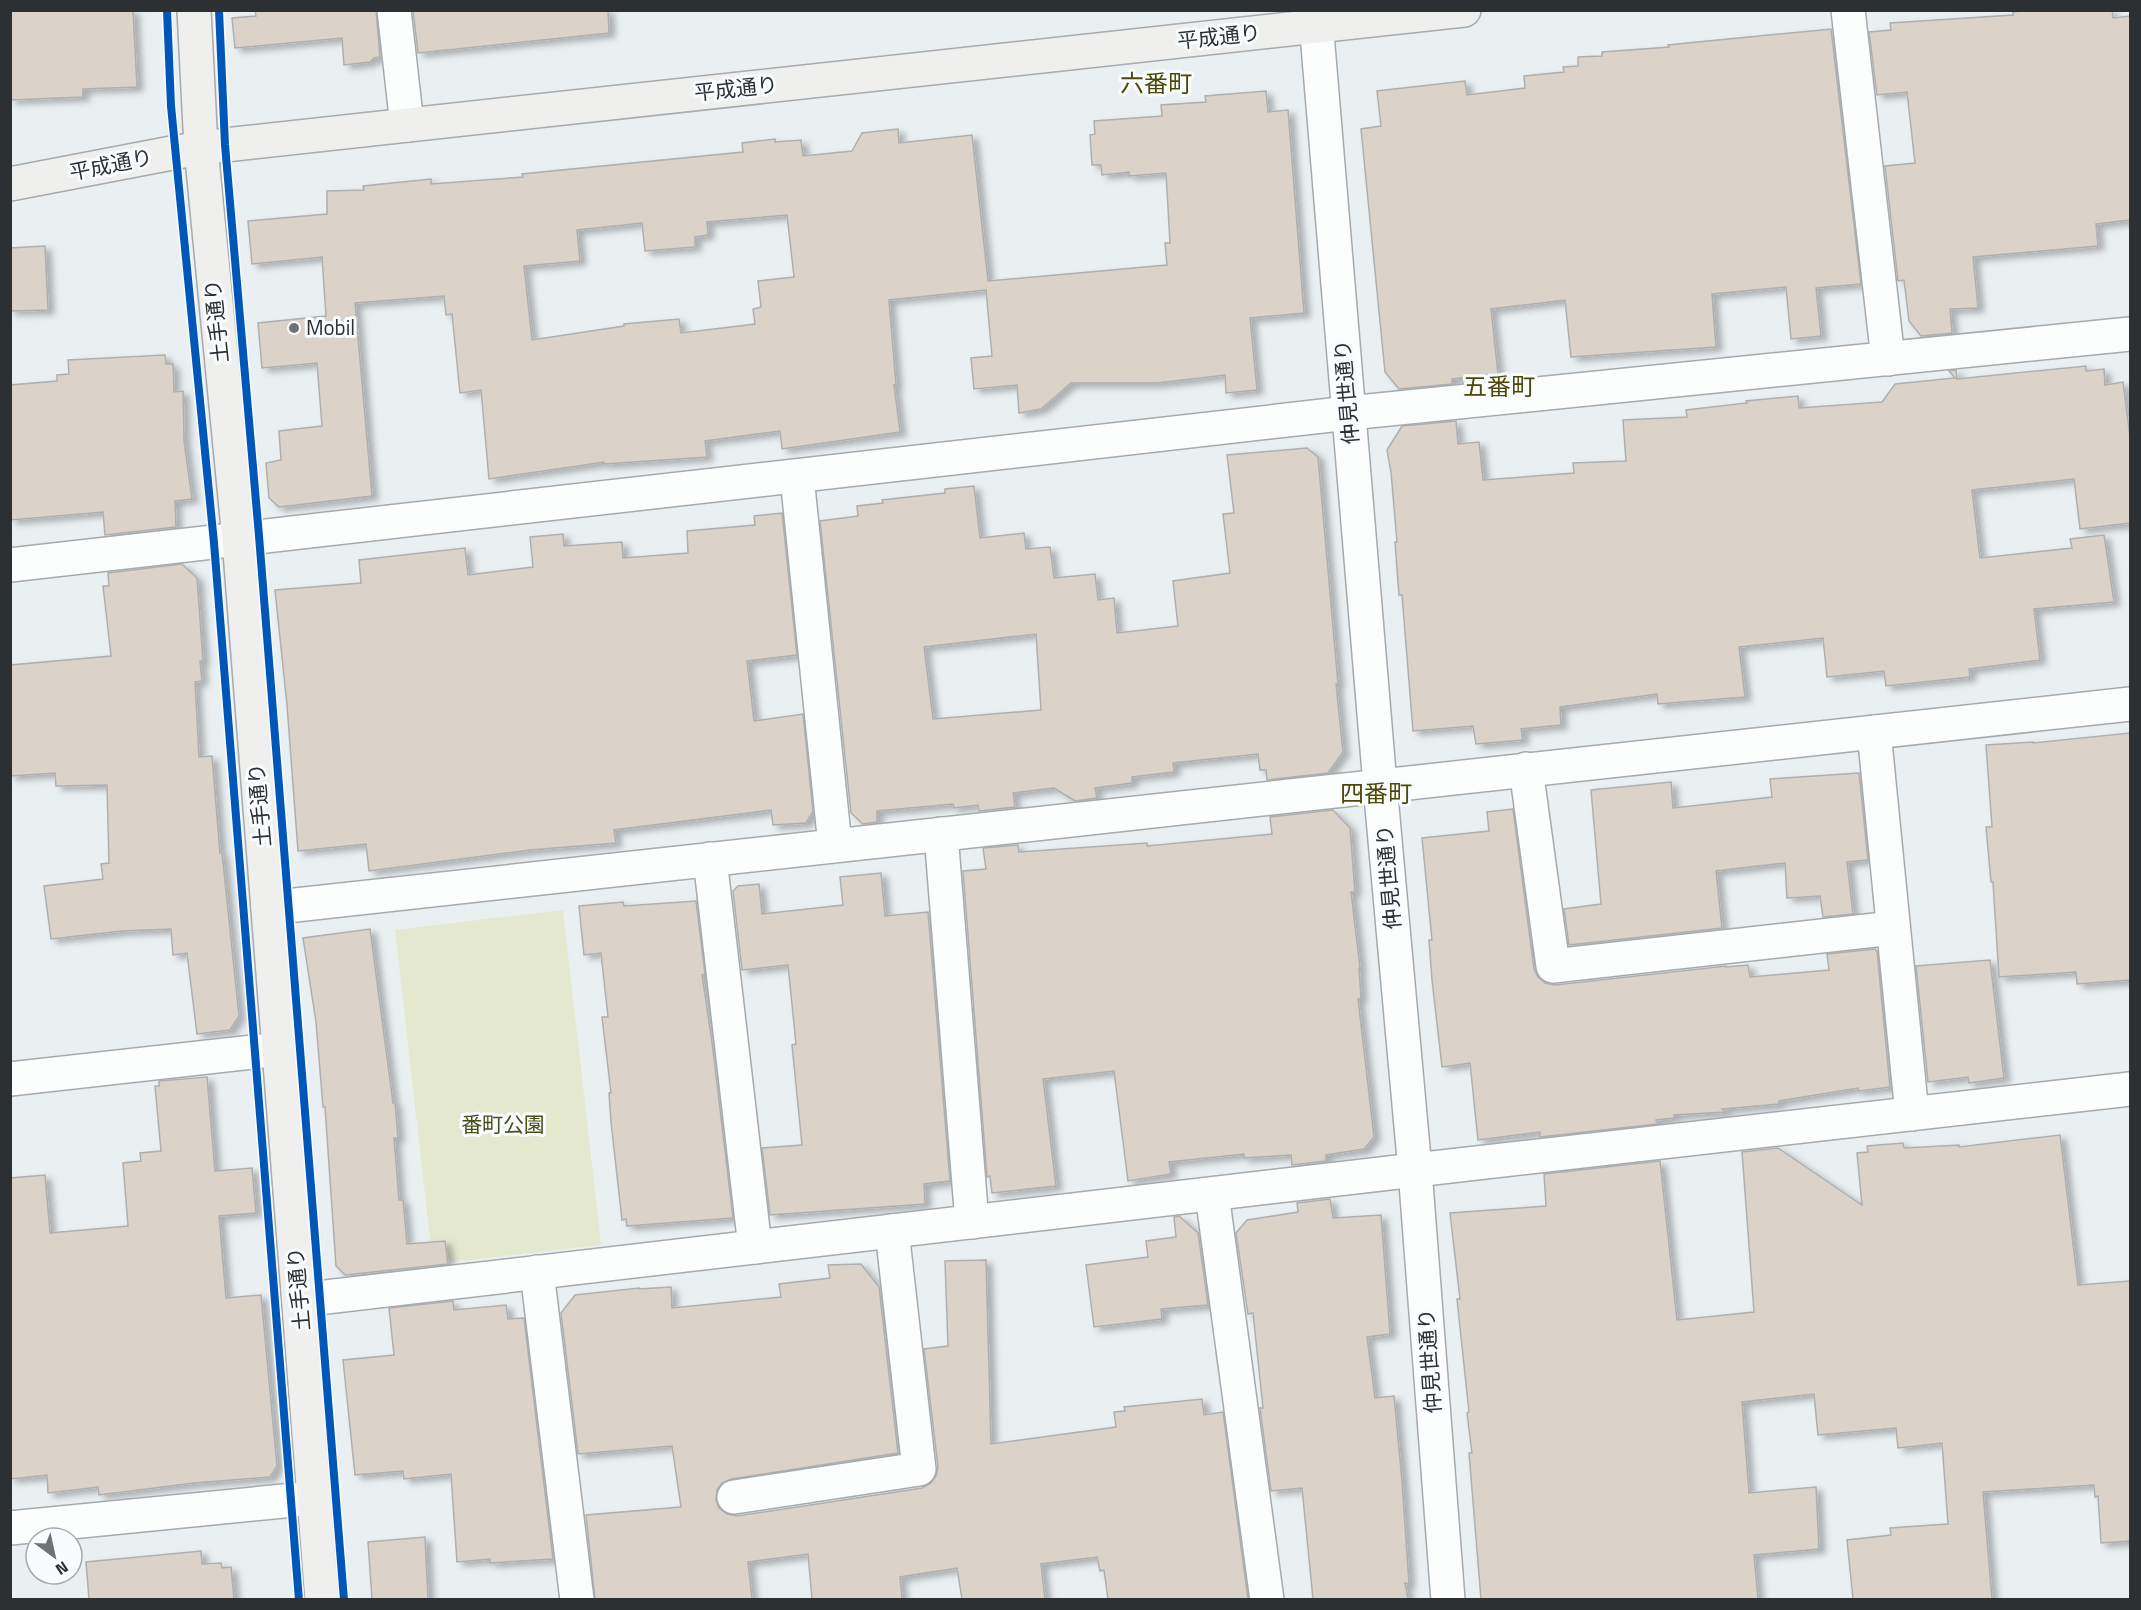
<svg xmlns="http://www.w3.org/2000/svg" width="2141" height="1610" font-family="'Titillium Web','Noto Sans JP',sans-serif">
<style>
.green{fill:#e3e8ce}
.building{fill:#dbd3ca;stroke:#afafaf;stroke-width:1.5;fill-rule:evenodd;filter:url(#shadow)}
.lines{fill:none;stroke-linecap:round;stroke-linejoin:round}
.street-casing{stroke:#a6aaad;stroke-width:36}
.secondary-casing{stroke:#a6aaad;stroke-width:36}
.street{stroke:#fcfdfd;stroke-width:33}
.secondary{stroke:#efefed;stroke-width:33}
.cycleway-casing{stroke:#f9fcff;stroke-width:11}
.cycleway{stroke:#0057b8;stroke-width:8}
.poi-dot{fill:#6f7376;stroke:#f9fcff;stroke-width:2}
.labels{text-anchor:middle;stroke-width:6;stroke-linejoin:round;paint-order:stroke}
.street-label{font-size:21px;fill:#2d3033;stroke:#f9fcff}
.poi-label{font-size:21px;fill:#2d3033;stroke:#f9fcff;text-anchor:start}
.park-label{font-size:21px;fill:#4b4e1b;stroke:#f9fcff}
.quarter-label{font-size:24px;fill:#4d4805;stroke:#f9fcff}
</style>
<defs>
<filter id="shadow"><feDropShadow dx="6" dy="4" stdDeviation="3" flood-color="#0004"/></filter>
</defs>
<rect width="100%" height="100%" fill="#eaeff2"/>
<!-- green -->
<polygon class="green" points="563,910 601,1245 433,1264 395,930"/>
<!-- building -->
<g class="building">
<polygon points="10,10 133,10 137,87 83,89 83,97 10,100"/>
<polygon points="255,10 376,10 380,57 374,58 370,62 344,65 342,38 235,48 232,18 256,16"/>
<polygon points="413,10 608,10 609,33 418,53"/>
<polygon points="2029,10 2112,10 2113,18 2130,16 2130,220 2096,224 2098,246 1973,257 1978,308 1950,309 1952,333 1921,336 1909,321 1904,280 1898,281 1885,166 1915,163 1907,92 1877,95 1869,32 1891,30 1890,23 2013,15 2013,12"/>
<polygon points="1831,29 1861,284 1816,288 1821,336 1791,339 1786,287 1712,294 1716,347 1571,357 1565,300 1491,309 1498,374 1452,379 1452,384 1399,389 1385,372 1361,129 1381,126 1377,91 1465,81 1467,95 1525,88 1524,76 1564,72 1563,67 1578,66 1578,57 1602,56 1602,52 1669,47 1668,45"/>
<path d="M1266,91L1268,112L1288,110L1304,313L1250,318L1257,390L1226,393L1225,375L1157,383H1071L1041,409L1019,413L1017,385L974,389L971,358L992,356L986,290L889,300L896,385H894L900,432L782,449L780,431L705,441L707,457L604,464V462L489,479L481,390L460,393L452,314L446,315L444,296L355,303L372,496L279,507L269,498L266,463L281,460L279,431L322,426L317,363L262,368L258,323L326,316L322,257L252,264L248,221L327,214V191L364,190L363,186L431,179V184L523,177L522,174L743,152L742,143L775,139V142L801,140L803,156L852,151L862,133L898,129L899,143L972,135L988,281L1167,265L1165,243H1170L1166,173L1129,176V172L1102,175L1101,165H1092L1090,135L1095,134L1094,121L1162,116L1161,105L1206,102L1205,96ZM787,215L794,277L758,281L761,307L753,309L755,324L681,333L679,319L624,324V326L532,340L524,266L580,261L577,230L642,223L645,251L695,247V237L708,235L707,222Z"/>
<polygon points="45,246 48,310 10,311 10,248"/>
<polygon points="165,355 166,364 173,364 174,392 183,391 184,441 192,499 175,501 176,527 105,535 103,512 10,520 10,385 57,381 57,375 69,374 68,360"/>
<polygon points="2086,366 2086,371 2104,369 2105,385 2123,382 2130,437 2130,523 2080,529 2074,479 1972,490 1980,558 2072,548 2070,539 2104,535 2114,602 2034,609 2040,660 1969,669 1970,677 1886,686 1884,671 1827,677 1823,638 1739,647 1745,697 1658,704 1657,694 1560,707 1561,725 1521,729 1523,740 1476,744 1473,726 1413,731 1402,595 1399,595 1395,542 1397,542 1391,472 1387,450 1402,426 1456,421 1458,444 1479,442 1483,480 1574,473 1573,463 1626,461 1623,420 1687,417 1686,410 1747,403 1746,401 1798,396 1799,408 1882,402 1895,384 1955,378 1949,371 1956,370 1957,379"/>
<path d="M1307,448L1318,457L1338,684H1336L1343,752L1328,773L1267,780L1266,770H1260L1258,754L1173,763L1174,772L1132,777V783L1095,788L1097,798L1075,801L1054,788L1013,793L1015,807L979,811L978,805L954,808L953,804L877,811V822L863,824L851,813L820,521L858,516L857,506L883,503L882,500L945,493V489L974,486L980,538L1024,533L1026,549L1050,547L1054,578L1095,574L1098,600L1114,598L1117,633L1178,626L1173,581L1230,573L1223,514L1234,513L1227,455ZM1036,634L1041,710L933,719L924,647Z"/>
<polygon points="782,513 797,655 747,661 754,721 803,714 813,811 806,823 773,825 771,810 614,830 616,843 530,850 369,871 366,844 298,851 287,705 275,590 361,583 359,560 465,548 468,575 533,567 530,537 563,534 564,546 622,542 623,558 688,553 687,531 755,525 754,516"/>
<polygon points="182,564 197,578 203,661 200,661 202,681 195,682 199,757 212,756 220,853 222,853 239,1016 230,1030 197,1034 187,953 173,955 171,929 122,931 51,939 44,886 103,879 101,864 109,863 107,785 56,786 55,773 10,776 10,665 111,656 103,586 109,586 108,573"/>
<polygon points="2130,733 2130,980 2077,984 2076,972 1999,977 1993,882 1991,882 1986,827 1992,827 1986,745 2033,742 2033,743"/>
<polygon points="1859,773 1868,860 1847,862 1853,914 1823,917 1820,896 1787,898 1785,863 1716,871 1722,928 1569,945 1564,909 1601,904 1591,790 1671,782 1673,808 1772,797 1770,779"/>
<polygon points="1513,809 1534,969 1538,977 1545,983 1555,985 1726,966 1726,967 1748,965 1750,977 1829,970 1827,954 1875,949 1877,951 1890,1087 1859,1091 1858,1088 1779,1101 1779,1104 1722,1109 1726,1112 1674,1115 1674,1118 1656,1120 1657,1124 1540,1137 1540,1132 1478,1140 1470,1063 1442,1067 1432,980 1429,940 1432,940 1422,838 1489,831 1487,812"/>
<polygon points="1333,810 1350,828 1355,892 1351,892 1360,968 1359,968 1361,998 1358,999 1374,1137 1364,1149 1326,1155 1326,1161 1292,1165 1291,1155 1244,1158 1244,1154 1169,1162 1171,1174 1128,1181 1114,1071 1043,1079 1056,1186 992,1193 990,1176 987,1177 963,871 986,869 983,848 1018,845 1019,852 1147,843 1147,846 1272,834 1270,817"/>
<polygon points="881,873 885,916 928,912 950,1181 924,1184 925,1204 770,1215 762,1148 802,1145 792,1045 796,1044 788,965 742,970 733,891 738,886 759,884 762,914 843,905 840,877"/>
<polygon points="696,901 705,974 702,975 712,1042 733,1218 627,1226 626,1219 622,1220 611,1122 609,1093 611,1093 602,1017 608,1017 601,953 584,955 579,906 623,902 624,906"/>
<polygon points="370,929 393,1103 395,1103 398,1138 394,1138 399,1200 403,1200 407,1244 445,1241 448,1264 345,1275 336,1266 325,1107 323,1107 316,1022 303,938"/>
<polygon points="1990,960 2004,1078 1969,1083 1968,1077 1928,1082 1916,966"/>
<polygon points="207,1077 215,1171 252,1168 256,1213 219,1216 226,1298 261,1295 277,1466 270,1477 194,1483 99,1495 98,1487 48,1493 47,1475 10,1479 10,1178 45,1175 50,1233 128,1226 123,1163 141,1161 140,1153 161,1151 155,1086 159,1086 159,1081"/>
<polygon points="2060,1135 2078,1285 2130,1281 2130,1541 2101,1543 2098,1496 2095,1497 2094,1485 1983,1492 1992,1599 1853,1599 1847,1540 1891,1535 1890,1528 1948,1524 1942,1443 1898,1448 1896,1428 1818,1435 1814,1394 1742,1402 1749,1493 1816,1487 1819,1549 1754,1555 1758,1599 1481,1599 1469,1453 1472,1453 1467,1413 1469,1412 1457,1299 1460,1299 1450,1213 1546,1206 1544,1174 1660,1161 1677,1320 1754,1312 1742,1152 1778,1148 1862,1205 1857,1153 1868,1152 1867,1146 1903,1143 1904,1148 1959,1145 1959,1147"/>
<polygon points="1330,1199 1333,1218 1381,1215 1390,1334 1367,1337 1375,1398 1394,1396 1402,1481 1409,1584 1405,1583 1408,1599 1313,1599 1302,1488 1271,1491 1260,1408 1263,1408 1253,1313 1248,1314 1236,1233 1247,1220 1298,1212 1297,1203"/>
<polygon points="1179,1216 1198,1233 1208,1305 1161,1309 1162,1319 1094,1327 1086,1265 1148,1257 1146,1241 1176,1237 1174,1217"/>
<polygon points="986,1260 991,1444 1116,1427 1114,1412 1125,1411 1124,1407 1202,1399 1204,1415 1223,1412 1248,1599 1108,1599 1104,1570 1100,1571 1097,1557 1041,1564 1045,1599 962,1599 957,1568 900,1577 902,1599 812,1599 808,1554 748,1562 752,1599 595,1599 586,1515 681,1507 672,1446 578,1454 561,1313 575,1295 639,1288 639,1289 671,1287 672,1308 781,1297 779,1284 830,1278 828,1265 861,1264 879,1287 898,1453 731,1479 722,1483 717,1490 716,1500 719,1508 727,1514 737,1516 922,1488 931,1483 936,1476 938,1467 924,1349 948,1346 945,1261"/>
<polygon points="453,1301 454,1310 506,1305 508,1319 524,1318 553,1559 490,1563 490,1559 457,1562 451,1474 404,1479 403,1471 355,1475 343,1360 394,1355 389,1308"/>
<polygon points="425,1537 428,1599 372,1599 368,1542"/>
<polygon points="201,1551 202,1564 221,1563 222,1568 231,1567 234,1599 89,1599 86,1562"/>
</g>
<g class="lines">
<defs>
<g id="street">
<polyline points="394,10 407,125"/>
<polyline points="1315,10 1380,785 1415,1170 1448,1600"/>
<polyline points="1848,10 1888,359"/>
<polyline points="797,477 835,845"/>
<polyline points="10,565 1349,413 2130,334"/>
<polyline points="1874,732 1912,1114"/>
<polyline points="1526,769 1553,966 1893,928"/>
<polyline points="941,834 972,1222"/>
<polyline points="710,859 755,1247"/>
<polyline points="268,908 2130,704"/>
<polyline points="10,1079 279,1049"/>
<polyline points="1212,1194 1267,1600"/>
<polyline points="537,1272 577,1600"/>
<polyline points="300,1300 1415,1170 2130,1089"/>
<polyline points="734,1497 919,1469 892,1231"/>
<polyline points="10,1528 314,1498"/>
</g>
<g id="secondary">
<polyline points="194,10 201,148 239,539 322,1600"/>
<polyline points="10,184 177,152 225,145 1464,10"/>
</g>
</defs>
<!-- street casing -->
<use href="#street" class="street-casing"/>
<!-- secondary casing -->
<use href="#secondary" class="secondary-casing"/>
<!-- street -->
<use href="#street" class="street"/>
<!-- secondary -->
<use href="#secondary" class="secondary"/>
<defs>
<g id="cycleway">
<polyline points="167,10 171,106 214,543 299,1600"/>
<polyline points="219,10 225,145 259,536 344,1600"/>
</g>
</defs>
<!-- cycleway casing -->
<use href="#cycleway" class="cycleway-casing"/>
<!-- cycleway -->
<use href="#cycleway" class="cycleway"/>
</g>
<!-- markers -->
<circle class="poi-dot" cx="294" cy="328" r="6"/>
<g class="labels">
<!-- street labels -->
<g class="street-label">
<text transform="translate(1219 37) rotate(-6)" y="7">平成通り</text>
<text transform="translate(736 89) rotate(-6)" y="7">平成通り</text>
<text transform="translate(111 165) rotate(-11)" y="7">平成通り</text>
<text transform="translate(217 321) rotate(-96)" y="7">土手通り</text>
<text transform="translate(1347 392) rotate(-95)" y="7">仲見世通り</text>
<text transform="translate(260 805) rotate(-95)" y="7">土手通り</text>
<text transform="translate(1389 877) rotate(-95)" y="7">仲見世通り</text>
<text transform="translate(299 1289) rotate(-95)" y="7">土手通り</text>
<text transform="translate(1430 1361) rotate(-94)" y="7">仲見世通り</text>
</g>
<!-- poi labels -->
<g class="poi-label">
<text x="306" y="335">Mobil</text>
</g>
<!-- park labels -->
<g class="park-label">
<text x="503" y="1132">番町公園</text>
</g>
<!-- quarter labels -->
<g class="quarter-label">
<text x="1156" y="92">六番町</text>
<text x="1499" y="395">五番町</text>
<text x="1376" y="802">四番町</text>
</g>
</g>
<!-- border -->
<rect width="2141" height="1610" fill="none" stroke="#2d3033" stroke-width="24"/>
<!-- north arrow -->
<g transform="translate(54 1556) rotate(147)"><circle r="28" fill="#f9fcff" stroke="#a7aaad" stroke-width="1.5"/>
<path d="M0-4.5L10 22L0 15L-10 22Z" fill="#6f7376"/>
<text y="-9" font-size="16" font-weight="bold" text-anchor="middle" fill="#2d3033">N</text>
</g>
</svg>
